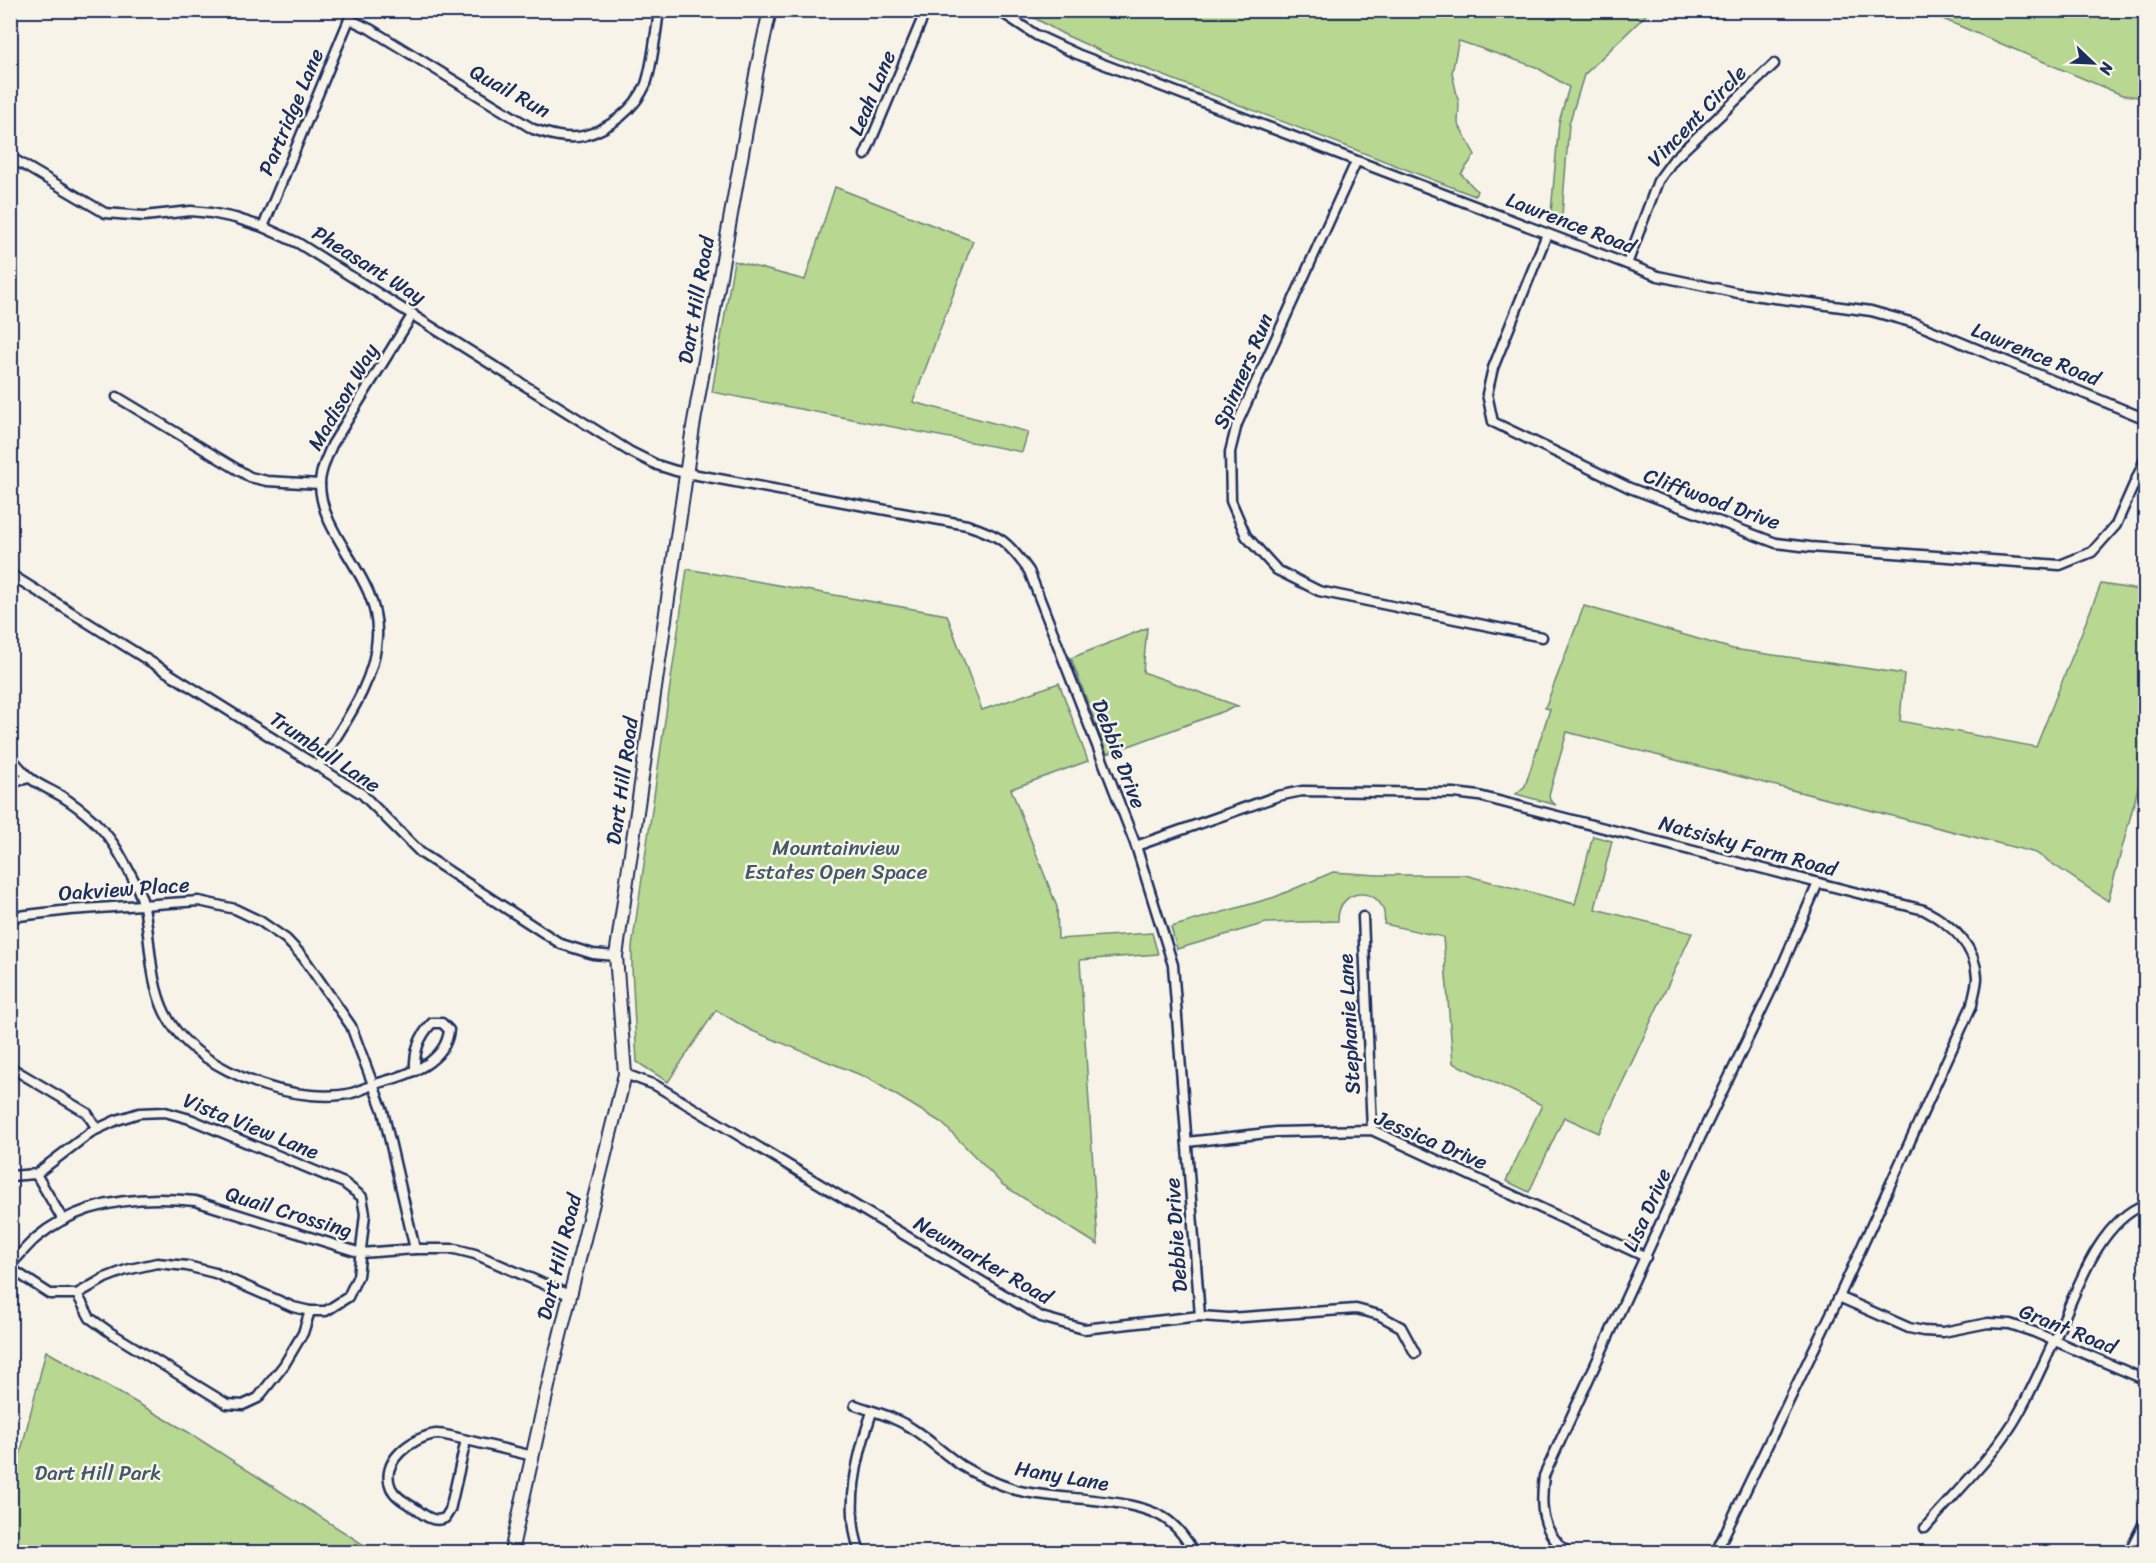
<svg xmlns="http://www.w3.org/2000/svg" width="2156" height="1563" font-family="Sriracha,sans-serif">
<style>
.green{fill:#b8d790;stroke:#6a8377;stroke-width:1.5}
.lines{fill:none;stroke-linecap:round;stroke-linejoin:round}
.street-casing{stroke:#1b2f5e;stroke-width:13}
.secondary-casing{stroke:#1b2f5e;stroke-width:16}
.street{stroke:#f7f3e8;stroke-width:8}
.secondary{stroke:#f7f3e8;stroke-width:12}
.labels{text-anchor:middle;stroke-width:5;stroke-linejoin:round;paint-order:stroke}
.street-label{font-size:21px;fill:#1b2f5e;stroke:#f7f3e8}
.park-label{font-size:21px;fill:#42596a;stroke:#f7f3e8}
</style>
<rect width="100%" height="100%" fill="#f7f3e8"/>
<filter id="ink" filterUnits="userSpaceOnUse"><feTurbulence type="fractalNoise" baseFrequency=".0167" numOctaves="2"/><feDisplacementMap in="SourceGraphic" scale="12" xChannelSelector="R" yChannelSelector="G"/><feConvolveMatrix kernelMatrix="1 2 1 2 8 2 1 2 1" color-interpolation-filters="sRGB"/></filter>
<g filter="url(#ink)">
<!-- green -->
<g class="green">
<polygon points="1022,11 1650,11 1584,75 1569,124 1561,228 1550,224 1559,122 1569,87 1536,67 1459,41 1458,43 1452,73 1459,104 1458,123 1475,155 1461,174 1477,191 1475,196 1105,53 1063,34"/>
<polygon points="1924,11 2145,11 2145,98 2122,95"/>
<polygon points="835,187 973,241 913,402 1028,432 1022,452 712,392 734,261 805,280"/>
<polygon points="687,569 947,615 982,710 1059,683 1088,761 1011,789 1057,907 1058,939 1152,933 1158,954 1080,960 1098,1245 1003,1185 942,1123 868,1078 750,1030 716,1010 668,1082 637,1062 632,968 632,947"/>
<polygon points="2101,584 2146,591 2145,762 2108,901 2036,853 1567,732 1549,795 1550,800 1556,805 1516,794 1525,786 1550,709 1545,708 1584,606 1733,649 1904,674 1900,721 2036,747"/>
<polygon points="1147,628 1143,672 1238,706 1107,754 1071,658"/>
<path d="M1593,836L1612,841L1595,909L1692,933L1599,1133L1564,1117L1529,1192L1506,1181L1542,1105L1453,1063L1443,937L1384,924C1390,886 1337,883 1338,921L1266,923L1177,949L1171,927L1275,897L1333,872L1377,875H1465L1575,904Z"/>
<polygon points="46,1351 188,1432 375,1552 11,1552 11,1491"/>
</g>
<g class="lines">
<defs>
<g id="street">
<polyline points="998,10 1036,35 1077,54 1658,276 1738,293 1871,311 1914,323 2146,419"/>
<path d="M349,19L370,29L533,129C548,134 567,140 583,136C610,129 635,109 646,84C651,70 657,26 659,10"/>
<polyline points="865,155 926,10"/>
<path d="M10,157L105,213L144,216L191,211L211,213L235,218L263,227L298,243L629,451L657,465L676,471L967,525C1001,536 1008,542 1029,571L1136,846L1173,965L1200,1316"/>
<polyline points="1356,162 1237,424 1230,452 1231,501 1246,536 1277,570 1319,591 1542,637"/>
<polyline points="263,227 353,10"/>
<polyline points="1547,234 1493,368 1487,394 1493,422 1630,488 1776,543 1810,547 2060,565 2092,552 2116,525 2146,457"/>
<polyline points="1627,264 1658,181 1674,159 1774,64"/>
<polyline points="117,397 250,477 267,481 320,484"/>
<polyline points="10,574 362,794 421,853 561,944 593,954 616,956"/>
<path d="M10,759C19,764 22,772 30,778C41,787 57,792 69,801C88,814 108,833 119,853C128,869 140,889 144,907C151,942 149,980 165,1013C188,1061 261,1091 311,1095C323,1096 340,1096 352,1093C362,1090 371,1085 382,1082C409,1075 446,1062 449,1030L442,1023H432C419,1037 414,1051 415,1071"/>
<path d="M319,765C342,726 375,684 377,637C380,576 321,539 320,484C320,471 327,457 332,445L413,314"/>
<polyline points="10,783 29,778"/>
<path d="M1136,846L1278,796L1302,791L1454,793L1479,796L1924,910C1951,924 1975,944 1977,977C1977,986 1973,997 1972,1005L1839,1297L1716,1552"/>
<polyline points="10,917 70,910 199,901 235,909 260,921 286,939 303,957 351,1026 383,1111 415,1249"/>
<polyline points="1363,917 1372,1130"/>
<polyline points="10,1067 87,1113 97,1129"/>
<polyline points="625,1074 655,1085 1041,1317 1084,1329 1200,1316 1229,1318 1356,1309 1379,1315 1401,1327 1415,1353"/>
<polyline points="1187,1142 1276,1132 1372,1130 1646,1257"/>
<polyline points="36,1174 63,1220"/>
<polyline points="10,1176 36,1174 91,1132 117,1120 139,1113 165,1112 190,1119 344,1183 362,1197 365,1214 358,1276 348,1297 326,1311 310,1311 293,1307 215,1273 187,1266 157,1263 126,1270 105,1278 77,1294 50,1294 10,1268"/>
<path d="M10,1265C19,1256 27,1246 36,1238C81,1200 140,1195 195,1201L361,1253L415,1249H455L475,1254L569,1295"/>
<polyline points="77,1294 90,1318 111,1333 227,1404 243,1405 258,1398 284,1365 303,1333 310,1311"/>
<polyline points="1839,1297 1909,1328 1923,1331 1943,1332 1988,1323 2010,1324 2034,1332 2146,1380"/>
<path d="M855,1405C868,1410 882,1413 894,1419C919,1429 939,1451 962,1466C978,1476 998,1484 1016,1490C1060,1502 1139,1495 1171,1523C1181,1531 1188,1542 1194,1552"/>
<path d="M466,1440L450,1510L445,1518C434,1523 425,1516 416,1509C407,1503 396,1498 391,1488C379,1461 413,1437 436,1434C441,1434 446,1435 450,1436L533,1456"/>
<path d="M1925,1528C1954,1494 1989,1461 2013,1423C2029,1397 2041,1368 2054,1341C2075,1297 2096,1222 2146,1204"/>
<path d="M860,1552C844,1508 857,1456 872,1412"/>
<path d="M1567,1552C1541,1531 1540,1507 1544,1476L1697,1144L1776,980L1818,883"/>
<polyline points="2129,1552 2146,1519"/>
</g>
<polyline id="secondary" points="511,1552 553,1364 625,1074 616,956 693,427 757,69 770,10"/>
</defs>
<!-- street casing -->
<use href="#street" class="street-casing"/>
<!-- secondary casing -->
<use href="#secondary" class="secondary-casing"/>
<!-- street -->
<use href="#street" class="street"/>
<!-- secondary -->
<use href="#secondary" class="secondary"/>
</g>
</g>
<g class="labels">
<!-- street labels -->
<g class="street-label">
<text transform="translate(510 91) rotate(29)" y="7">Quail Run</text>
<text transform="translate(872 93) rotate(-67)" y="7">Leah Lane</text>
<text transform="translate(291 112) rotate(-67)" y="7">Partridge Lane</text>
<text transform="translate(1697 116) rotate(-46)" y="7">Vincent Circle</text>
<text transform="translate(1571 223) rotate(21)" y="7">Lawrence Road</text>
<text transform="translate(369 265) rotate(32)" y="7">Pheasant Way</text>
<text transform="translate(696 300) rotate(-80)" y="7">Dart Hill Road</text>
<text transform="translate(2036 354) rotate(22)" y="7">Lawrence Road</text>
<text transform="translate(1243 371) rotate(-67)" y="7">Spinners Run</text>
<text transform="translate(343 397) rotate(-60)" y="7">Madison Way</text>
<text transform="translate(1712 499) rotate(20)" y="7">Cliffwood Drive</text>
<text transform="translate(325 752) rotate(34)" y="7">Trumbull Lane</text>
<text transform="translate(1119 754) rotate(69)" y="7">Debbie Drive</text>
<text transform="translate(622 781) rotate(-82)" y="7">Dart Hill Road</text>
<text transform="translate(1748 846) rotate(15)" y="7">Natsisky Farm Road</text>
<text transform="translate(124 889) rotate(-4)" y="7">Oakview Place</text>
<text transform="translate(1349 1024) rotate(-93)" y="7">Stephanie Lane</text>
<text transform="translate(251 1126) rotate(22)" y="7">Vista View Lane</text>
<text transform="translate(1431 1140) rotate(23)" y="7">Jessica Drive</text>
<text transform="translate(1647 1210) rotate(-66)" y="7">Lisa Drive</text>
<text transform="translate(289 1212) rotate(17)" y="7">Quail Crossing</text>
<text transform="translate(1176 1235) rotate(-94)" y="7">Debbie Drive</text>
<text transform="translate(559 1257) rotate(-76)" y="7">Dart Hill Road</text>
<text transform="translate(983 1260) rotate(30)" y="7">Newmarker Road</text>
<text transform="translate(2068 1329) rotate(22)" y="7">Grant Road</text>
<text transform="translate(1062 1476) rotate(10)" y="7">Hany Lane</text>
</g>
<!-- park labels -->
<g class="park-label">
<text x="836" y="855">Mountainview<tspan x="836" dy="24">Estates Open Space</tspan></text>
<text x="98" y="1480">Dart Hill Park</text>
</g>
</g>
<!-- margin -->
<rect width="2156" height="1563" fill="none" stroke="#f7f3e8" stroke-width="36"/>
<rect x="18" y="18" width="2120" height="1527" fill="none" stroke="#1b2f5e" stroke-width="2" filter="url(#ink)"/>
<!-- north arrow -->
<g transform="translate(2093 63) rotate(113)" stroke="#f7f3e8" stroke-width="4.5" paint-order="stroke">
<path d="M0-4.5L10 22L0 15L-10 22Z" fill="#1b2f5e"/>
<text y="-9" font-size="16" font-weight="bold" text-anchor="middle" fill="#1b2f5e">N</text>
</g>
</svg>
